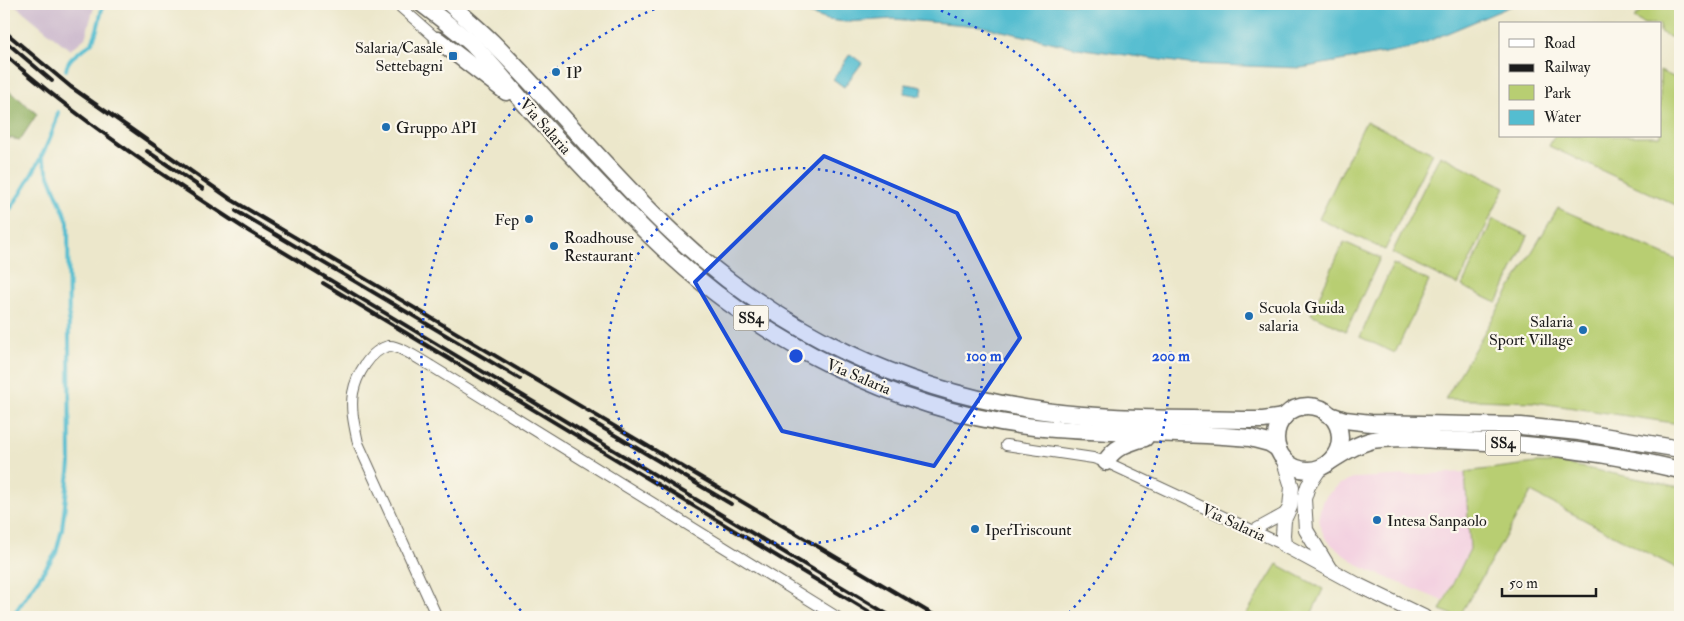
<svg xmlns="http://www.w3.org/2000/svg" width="1684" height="621" font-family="'IM FELL Double Pica',serif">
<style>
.built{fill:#f3cfe0}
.industrial{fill:#cfbdcf}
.green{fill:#b8ce72;stroke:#6a7547}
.forest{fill:#92b164;stroke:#576640}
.water{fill:#54bdd0;stroke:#386c76}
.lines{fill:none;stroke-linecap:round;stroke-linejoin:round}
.stream{stroke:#54bdd0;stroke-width:4}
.minor-casing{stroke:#656359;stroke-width:12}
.tertiary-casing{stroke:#656359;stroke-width:16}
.primary-casing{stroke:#656359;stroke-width:19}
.minor{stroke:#fff;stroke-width:10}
.tertiary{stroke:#fff;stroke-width:14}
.primary{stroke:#fff;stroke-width:16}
.rail{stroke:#1c1c1c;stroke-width:4}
.marked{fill:#1d4ed8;fill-opacity:0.2;stroke:#1d4ed8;stroke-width:4;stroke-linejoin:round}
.ring{fill:none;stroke:#1d4ed8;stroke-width:2.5;stroke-dasharray:2.5 5}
.poi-dot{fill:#1f6fb2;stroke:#fbf7ec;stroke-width:2}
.labels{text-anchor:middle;stroke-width:4.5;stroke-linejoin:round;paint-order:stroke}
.shield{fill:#fbf7ec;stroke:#5f5e5a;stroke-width:1}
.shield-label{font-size:15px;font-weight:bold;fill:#1c1c1c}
.poi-label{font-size:16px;fill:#1c1c1c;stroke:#fbf7ec;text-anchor:start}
.street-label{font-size:16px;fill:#1c1c1c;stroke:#fbf7ec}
.centre{fill:#1d4ed8;stroke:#fbf7ec;stroke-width:2.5}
.ring-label{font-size:15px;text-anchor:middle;font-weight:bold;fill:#1d4ed8;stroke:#fbf7ec;stroke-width:4.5;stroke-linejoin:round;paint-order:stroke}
</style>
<rect width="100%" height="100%" fill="#fbf7ec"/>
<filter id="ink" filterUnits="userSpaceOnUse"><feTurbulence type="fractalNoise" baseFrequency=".02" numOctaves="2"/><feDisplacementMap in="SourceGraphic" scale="10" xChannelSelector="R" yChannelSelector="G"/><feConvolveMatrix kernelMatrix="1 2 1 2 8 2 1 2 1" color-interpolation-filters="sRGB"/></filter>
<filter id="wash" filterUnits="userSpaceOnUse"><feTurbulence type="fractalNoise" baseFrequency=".0096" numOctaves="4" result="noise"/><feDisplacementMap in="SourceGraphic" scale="20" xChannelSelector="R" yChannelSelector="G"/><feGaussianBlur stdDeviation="1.12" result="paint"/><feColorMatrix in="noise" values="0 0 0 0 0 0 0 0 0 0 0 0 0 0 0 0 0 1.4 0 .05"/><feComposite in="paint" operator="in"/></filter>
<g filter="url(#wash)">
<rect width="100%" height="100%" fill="#ece7cb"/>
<!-- built -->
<polygon class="built" points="1465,472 1470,549 1443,601 1361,567 1332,545 1324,536 1320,525 1319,514 1322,502 1327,495 1340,484 1356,478"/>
<!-- industrial -->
<polygon class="industrial" points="14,4 95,4 85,38 70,50"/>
<!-- green -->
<g class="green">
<polygon points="1650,4 1680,4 1680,42 1660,32 1660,24 1644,24 1634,18"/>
<polygon points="1660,71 1680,80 1680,207 1549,146 1554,136 1660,136"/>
<polygon points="1366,121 1432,153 1385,250 1319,219"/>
<polygon points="1440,155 1505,187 1458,285 1392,253"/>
<polygon points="1558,208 1677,260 1680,254 1680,424 1534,402 1445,399"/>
<polygon points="1493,219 1528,236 1497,303 1462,286"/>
<polygon points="1344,242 1380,258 1346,331 1311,314"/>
<polygon points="1393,264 1429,281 1395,353 1360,337"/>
<polygon points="1536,463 1560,463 1680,487 1680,570 1531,492 1459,617 1440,610 1470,549 1465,472"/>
<polygon points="1277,564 1323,589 1310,617 1245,616"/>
</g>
<!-- forest -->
<polygon class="forest" points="4,86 37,114 20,140 4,137"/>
<!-- water -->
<g class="water">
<polygon points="752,4 1516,4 1412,48 1301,68 1189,64 1077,48 980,26 893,19 846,22 828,20 791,8"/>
<polygon points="850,54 862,63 844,87 833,79"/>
<polygon points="906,84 923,87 921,96 904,93"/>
</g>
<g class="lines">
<!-- stream -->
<g class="stream">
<path d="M66,70C68,55 83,52 92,42C97,35 101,13 103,4"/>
<path d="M4,218C22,193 53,142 58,112"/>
<polyline points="12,617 56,553 62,529 70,464 68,222 41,156"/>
</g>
</g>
</g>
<g filter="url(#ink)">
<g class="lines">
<defs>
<g id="minor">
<polyline points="397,4 438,40"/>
<polyline points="1006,445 1093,458 1106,462 1284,545"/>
<polyline points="1252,531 1283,514 1288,509"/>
<path d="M437,617L358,443C355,428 350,410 353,393C356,376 370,350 389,346C399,345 422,361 431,366L837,617"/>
</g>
<g id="tertiary">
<polyline points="1283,458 1292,487 1290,507 1284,520 1283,535 1284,545 1358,585 1424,617"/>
<polyline points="1320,468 1308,486 1304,499 1306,530 1329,568"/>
</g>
<g id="primary">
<path d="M422,4C439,17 456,30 472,44C494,66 513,91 534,114C575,159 616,203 660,245C758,340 898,411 1034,427C1106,435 1178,431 1250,438L1269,443L1277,448"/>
<path d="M450,4C464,17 479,29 492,42C555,105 610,174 675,235C777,331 905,392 1044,411C1111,420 1180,418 1247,420H1263L1284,417"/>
<polyline points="438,40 506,92"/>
<circle cx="1308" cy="438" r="32"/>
<polyline points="1327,414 1345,420 1371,423 1521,426 1579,432 1680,449"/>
<path d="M1106,462C1113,447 1130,442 1145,438"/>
<path d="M1329,462C1343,453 1357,444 1373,440C1394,436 1417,439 1438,440C1520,442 1601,451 1680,470"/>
</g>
</defs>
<!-- minor casing -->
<use href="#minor" class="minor-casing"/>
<!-- tertiary casing -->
<use href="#tertiary" class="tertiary-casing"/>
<!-- primary casing -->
<use href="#primary" class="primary-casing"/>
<!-- minor -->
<use href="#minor" class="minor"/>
<!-- tertiary -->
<use href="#tertiary" class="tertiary"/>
<!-- primary -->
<use href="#primary" class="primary"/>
<!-- rail -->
<g class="rail">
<polyline points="4,31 71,87 232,200 937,617"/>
<polyline points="5,41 52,81"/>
<path d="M4,54C80,121 165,177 250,232L892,617"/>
<polyline points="147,151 203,189"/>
<polyline points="236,211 520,379"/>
<polyline points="323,283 878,617"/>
<polyline points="591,421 731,504"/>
</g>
</g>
</g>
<!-- marked area -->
<path class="marked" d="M824,156L957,213L1020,338L934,466L782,431L695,282Z"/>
<!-- distance rings -->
<g class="ring">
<circle cx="796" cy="356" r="188"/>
<path d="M526 616A375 375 0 0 1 665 5M927 5A375 375 0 0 1 1066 616"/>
</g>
<!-- markers -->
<g class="poi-dot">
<rect x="448" y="51" width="10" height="10" rx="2.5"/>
<circle cx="556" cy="72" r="5"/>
<circle cx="386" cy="127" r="5"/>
<circle cx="529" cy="219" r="5"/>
<circle cx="554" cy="246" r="5"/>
<circle cx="1249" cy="316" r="5"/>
<circle cx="1583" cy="330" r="5"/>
<circle cx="1377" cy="520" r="5"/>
<circle cx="975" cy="529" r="5"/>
</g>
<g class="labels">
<!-- shield labels -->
<g class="shield">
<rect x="733.5" y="305.5" width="35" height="25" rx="4"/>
<rect x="1485.5" y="430.5" width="35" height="25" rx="4"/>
</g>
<g class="shield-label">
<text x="751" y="323">SS4</text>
<text x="1503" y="448">SS4</text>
</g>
<!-- poi labels -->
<g class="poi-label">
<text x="443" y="53" text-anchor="end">Salaria/Casale<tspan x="443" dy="18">Settebagni</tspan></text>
<text x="566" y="78">IP</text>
<text x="396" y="133">Gruppo API</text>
<text x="519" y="225" text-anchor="end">Fep</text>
<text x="564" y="243">Roadhouse<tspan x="564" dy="18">Restaurant</tspan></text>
<text x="1259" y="313">Scuola Guida<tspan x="1259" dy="18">salaria</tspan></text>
<text x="1573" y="327" text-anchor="end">Salaria<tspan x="1573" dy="18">Sport Village</tspan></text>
<text x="1387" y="526">Intesa Sanpaolo</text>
<text x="985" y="535">IperTriscount</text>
</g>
<!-- street labels -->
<g class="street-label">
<text transform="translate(546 126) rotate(48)" y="6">Via Salaria</text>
<text transform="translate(859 376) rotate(23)" y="6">Via Salaria</text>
<text transform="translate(1234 522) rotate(25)" y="6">Via Salaria</text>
</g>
</g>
<circle cx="796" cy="356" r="8" class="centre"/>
<g class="ring-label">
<text x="984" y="361">100 m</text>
<text x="1171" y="361">200 m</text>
</g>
<!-- margin -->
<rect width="1684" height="621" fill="none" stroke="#fbf7ec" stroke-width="20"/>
<!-- legend -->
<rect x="1499" y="22" width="162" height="115" fill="#fbf7ec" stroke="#a29f99"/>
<rect x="1509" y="39" width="25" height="8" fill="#ffffff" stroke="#a29f99"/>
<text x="1544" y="48" font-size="15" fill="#1c1c1c">Road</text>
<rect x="1509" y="64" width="25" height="8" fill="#1c1c1c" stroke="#a29f99"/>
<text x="1544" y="72" font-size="15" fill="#1c1c1c">Railway</text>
<rect x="1509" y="85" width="25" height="15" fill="#b8ce72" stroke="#a29f99"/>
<text x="1544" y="98" font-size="15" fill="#1c1c1c">Park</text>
<rect x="1509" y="110" width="25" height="15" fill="#54bdd0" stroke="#a29f99"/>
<text x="1544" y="122" font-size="15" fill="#1c1c1c">Water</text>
<!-- scale -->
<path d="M1502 588v8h94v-8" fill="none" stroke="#1c1c1c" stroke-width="2.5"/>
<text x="1509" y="588" font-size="15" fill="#1c1c1c" stroke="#fbf7ec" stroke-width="4" paint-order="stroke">50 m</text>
</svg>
